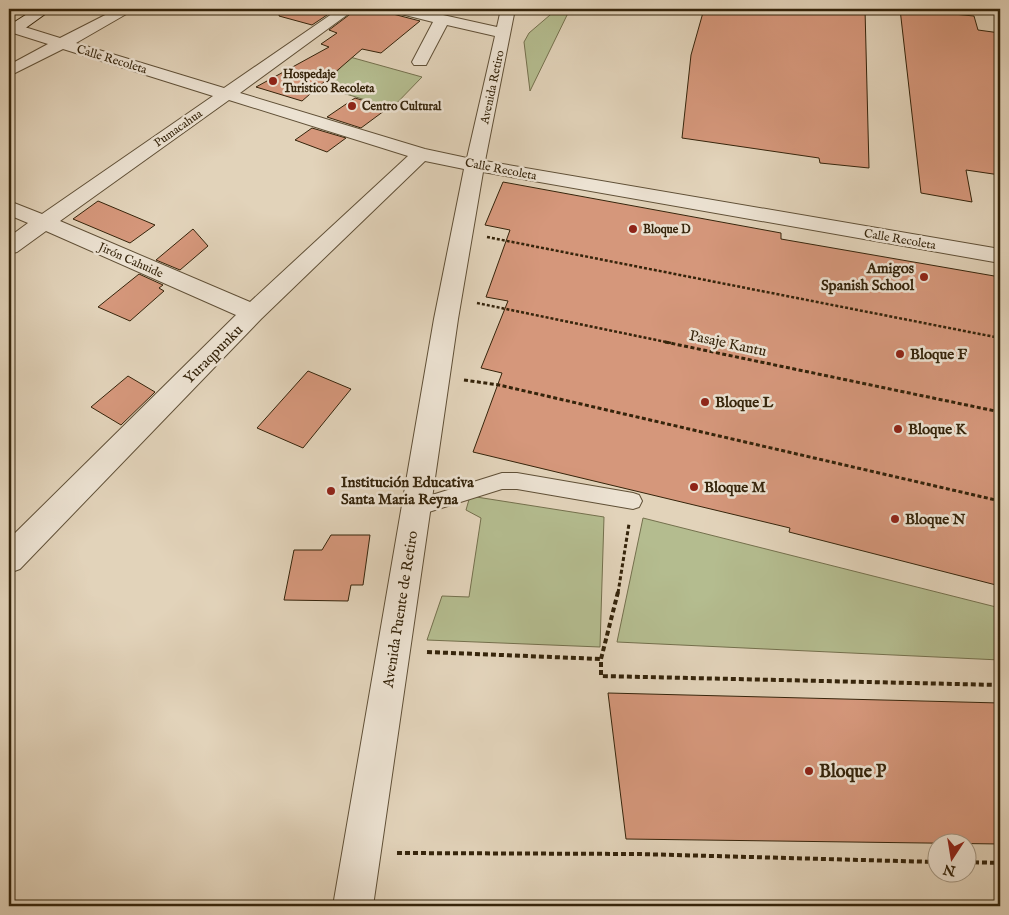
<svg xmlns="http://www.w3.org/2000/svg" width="1009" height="915" font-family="'IM FELL English',serif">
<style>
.green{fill:#b4bc8f;stroke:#74704d}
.building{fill:#d5977b;stroke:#35240b}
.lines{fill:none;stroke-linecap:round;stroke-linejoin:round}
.lane-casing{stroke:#605037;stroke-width:2}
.street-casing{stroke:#605037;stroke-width:2}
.secondary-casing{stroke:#35240b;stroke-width:2}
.path-far2{stroke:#35240b;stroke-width:2.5;stroke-dasharray:3 2;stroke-linecap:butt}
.path-far1{stroke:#35240b;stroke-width:3;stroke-dasharray:4 2.5;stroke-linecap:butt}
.path{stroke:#35240b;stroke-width:4;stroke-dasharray:5 3;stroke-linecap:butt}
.lane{fill:#ece2d2;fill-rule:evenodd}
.street{fill:#ece2d2;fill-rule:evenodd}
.secondary{fill:#ece2d2;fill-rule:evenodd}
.poi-dot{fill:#8f2418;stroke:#ece2d2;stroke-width:2}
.labels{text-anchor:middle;stroke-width:5;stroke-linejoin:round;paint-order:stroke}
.far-street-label{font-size:12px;fill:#35240b;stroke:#ece2d2}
.far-poi-label{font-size:12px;font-weight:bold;fill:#35240b;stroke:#ece2d2;text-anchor:start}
.poi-label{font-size:15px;font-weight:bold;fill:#35240b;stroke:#ece2d2;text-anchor:start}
.street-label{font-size:15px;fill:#35240b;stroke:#ece2d2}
.near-poi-label{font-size:18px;font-weight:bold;fill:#35240b;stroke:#ece2d2;text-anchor:start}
</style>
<rect width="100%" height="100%" fill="#e2d3ba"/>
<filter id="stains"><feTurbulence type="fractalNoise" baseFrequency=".004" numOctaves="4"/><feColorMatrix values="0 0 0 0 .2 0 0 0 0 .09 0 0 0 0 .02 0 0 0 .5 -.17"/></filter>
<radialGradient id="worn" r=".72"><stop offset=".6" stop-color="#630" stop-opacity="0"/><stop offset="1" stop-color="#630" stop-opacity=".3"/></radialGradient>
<!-- green -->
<g class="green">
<polygon points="557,9 570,9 530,91 524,42 529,33"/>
<polygon points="350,57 422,77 392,108 323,87"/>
<polygon points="470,496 604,517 600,647 427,640 442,596 469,597 481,518 466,510"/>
<polygon points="643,518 1000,608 1000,660 617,642"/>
</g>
<!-- building -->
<g class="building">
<polygon points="280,9 336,9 312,25 279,16"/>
<polygon points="357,9 389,9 393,14 420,21 381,53 362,49 302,101 256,87 329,47 321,44 337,33 329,30"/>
<polygon points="704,9 865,9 869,168 820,163 819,158 682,138 691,55"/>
<polygon points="900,9 974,16 978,30 1000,33 1000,175 966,170 972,202 921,193"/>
<polygon points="355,98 388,108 361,128 327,117"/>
<polygon points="312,128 346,138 327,152 295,140"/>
<polygon points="503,182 781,233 781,239 1000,277 1000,586 789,532 790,528 473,452 502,373 481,368 508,301 486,297 510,230 485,225"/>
<polygon points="98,201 155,225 130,243 73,219"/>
<polygon points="193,229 208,246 180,270 156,260"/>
<polygon points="139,274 163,285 159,288 164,291 130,321 98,307"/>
<polygon points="308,371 351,389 303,448 257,428"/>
<polygon points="128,376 155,392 121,425 91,407"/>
<polygon points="331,535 370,535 363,585 351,585 348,601 284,600 294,550 322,550"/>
<polygon points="608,693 1000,703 1000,844 626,839"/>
</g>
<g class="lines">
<defs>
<polygon id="lane" points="502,473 517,473 633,493 639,495 642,501 639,507 633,509 517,489 502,489 416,516 409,514 407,508 409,502 416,500"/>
<path id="street" d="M117,9H135L76,43L224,88L339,9H355L240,93L425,149L467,158L495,36L447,25L426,65H414L412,62L433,22L393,12L391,9H416L497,27L501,9H515L485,161L1000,249V263L483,172L458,319L373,906H333L434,319L464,169L425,161L261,319L20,569L9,573V539L236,315L46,231L17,252L9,254V237L28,223L9,215V201L42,214L213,96L63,49L9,76V65L48,44L10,32V26L15,24L60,38ZM229,100L408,156L250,302L60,221Z"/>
<polygon id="secondary" points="35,9 52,9 20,32 9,32 9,22 13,23"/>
</defs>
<!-- lane casing -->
<use href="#lane" class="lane-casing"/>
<!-- street casing -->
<use href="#street" class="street-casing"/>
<!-- secondary casing -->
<use href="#secondary" class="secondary-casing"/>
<!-- path-far2 -->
<g class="path-far2">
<polyline points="487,237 1000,338"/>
<polyline points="477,303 671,343"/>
</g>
<!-- path-far1 -->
<g class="path-far1">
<polyline points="665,342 1000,412"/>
<polyline points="464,380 499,385 1000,501"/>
<polyline points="618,593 629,524"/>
</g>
<!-- path -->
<g class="path">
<polyline points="618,592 601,659 601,676 1000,685"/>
<polyline points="427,652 601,659"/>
<polyline points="397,853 638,854 936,862"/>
<polyline points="966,862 1000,863"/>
</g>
<!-- lane -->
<use href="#lane" class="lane"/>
<!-- street -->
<use href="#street" class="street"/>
<!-- secondary -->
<use href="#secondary" class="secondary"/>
</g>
<!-- markers -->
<g class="poi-dot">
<circle cx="273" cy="81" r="5"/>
<circle cx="352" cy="106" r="5"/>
<circle cx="633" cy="229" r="5"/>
<circle cx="924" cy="277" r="5"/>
<circle cx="900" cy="354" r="5"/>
<circle cx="705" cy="402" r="5"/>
<circle cx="898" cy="429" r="5"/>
<circle cx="694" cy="487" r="5"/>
<circle cx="331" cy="491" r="5"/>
<circle cx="895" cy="519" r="5"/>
<circle cx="809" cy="771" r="5"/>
</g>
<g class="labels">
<!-- far-street labels -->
<g class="far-street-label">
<text transform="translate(112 59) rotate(17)" y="4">Calle Recoleta</text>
<text transform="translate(492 87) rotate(-78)" y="4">Avenida Retiro</text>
<text transform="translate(178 128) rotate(-35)" y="4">Pumacahua</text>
<text transform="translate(501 169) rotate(11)" y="4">Calle Recoleta</text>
<text transform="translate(900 239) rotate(10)" y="4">Calle Recoleta</text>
<text transform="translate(131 260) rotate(24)" y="4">Jirón Cahuide</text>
</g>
<!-- far-poi labels -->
<g class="far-poi-label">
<text x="283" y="78">Hospedaje<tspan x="283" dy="14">Turistico Recoleta</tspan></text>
<text x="362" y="110">Centro Cultural</text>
<text x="643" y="233">Bloque D</text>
</g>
<!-- poi labels -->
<g class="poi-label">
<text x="914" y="273" text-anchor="end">Amigos<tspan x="914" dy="17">Spanish School</tspan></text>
<text x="910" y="359">Bloque F</text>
<text x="715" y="407">Bloque L</text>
<text x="908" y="434">Bloque K</text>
<text x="341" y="487">Institución Educativa<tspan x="341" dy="17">Santa Maria Reyna</tspan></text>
<text x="704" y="492">Bloque M</text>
<text x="905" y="524">Bloque N</text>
</g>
<!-- street labels -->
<g class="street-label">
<text transform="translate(728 343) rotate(12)" y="5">Pasaje Kantu</text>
<text transform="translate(213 354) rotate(-45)" y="5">Yuraqpunku</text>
<text transform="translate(400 609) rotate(-81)" y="5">Avenida Puente de Retiro</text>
</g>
<!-- near-poi labels -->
<g class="near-poi-label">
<text x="819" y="777">Bloque P</text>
</g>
</g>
<!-- margin -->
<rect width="1009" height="915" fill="none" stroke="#e2d3ba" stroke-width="30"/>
<rect x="10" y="10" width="989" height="895" fill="none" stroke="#35240b" stroke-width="2.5"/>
<rect x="15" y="15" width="979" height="885" fill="none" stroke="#35240b"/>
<!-- north arrow -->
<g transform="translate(952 858) rotate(192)"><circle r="24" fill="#ece2d2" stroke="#a39682"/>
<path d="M0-4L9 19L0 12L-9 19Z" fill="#8f2418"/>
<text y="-8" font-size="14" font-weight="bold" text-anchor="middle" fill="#35240b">N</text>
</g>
<rect width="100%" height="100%" filter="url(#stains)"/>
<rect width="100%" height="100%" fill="url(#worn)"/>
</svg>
